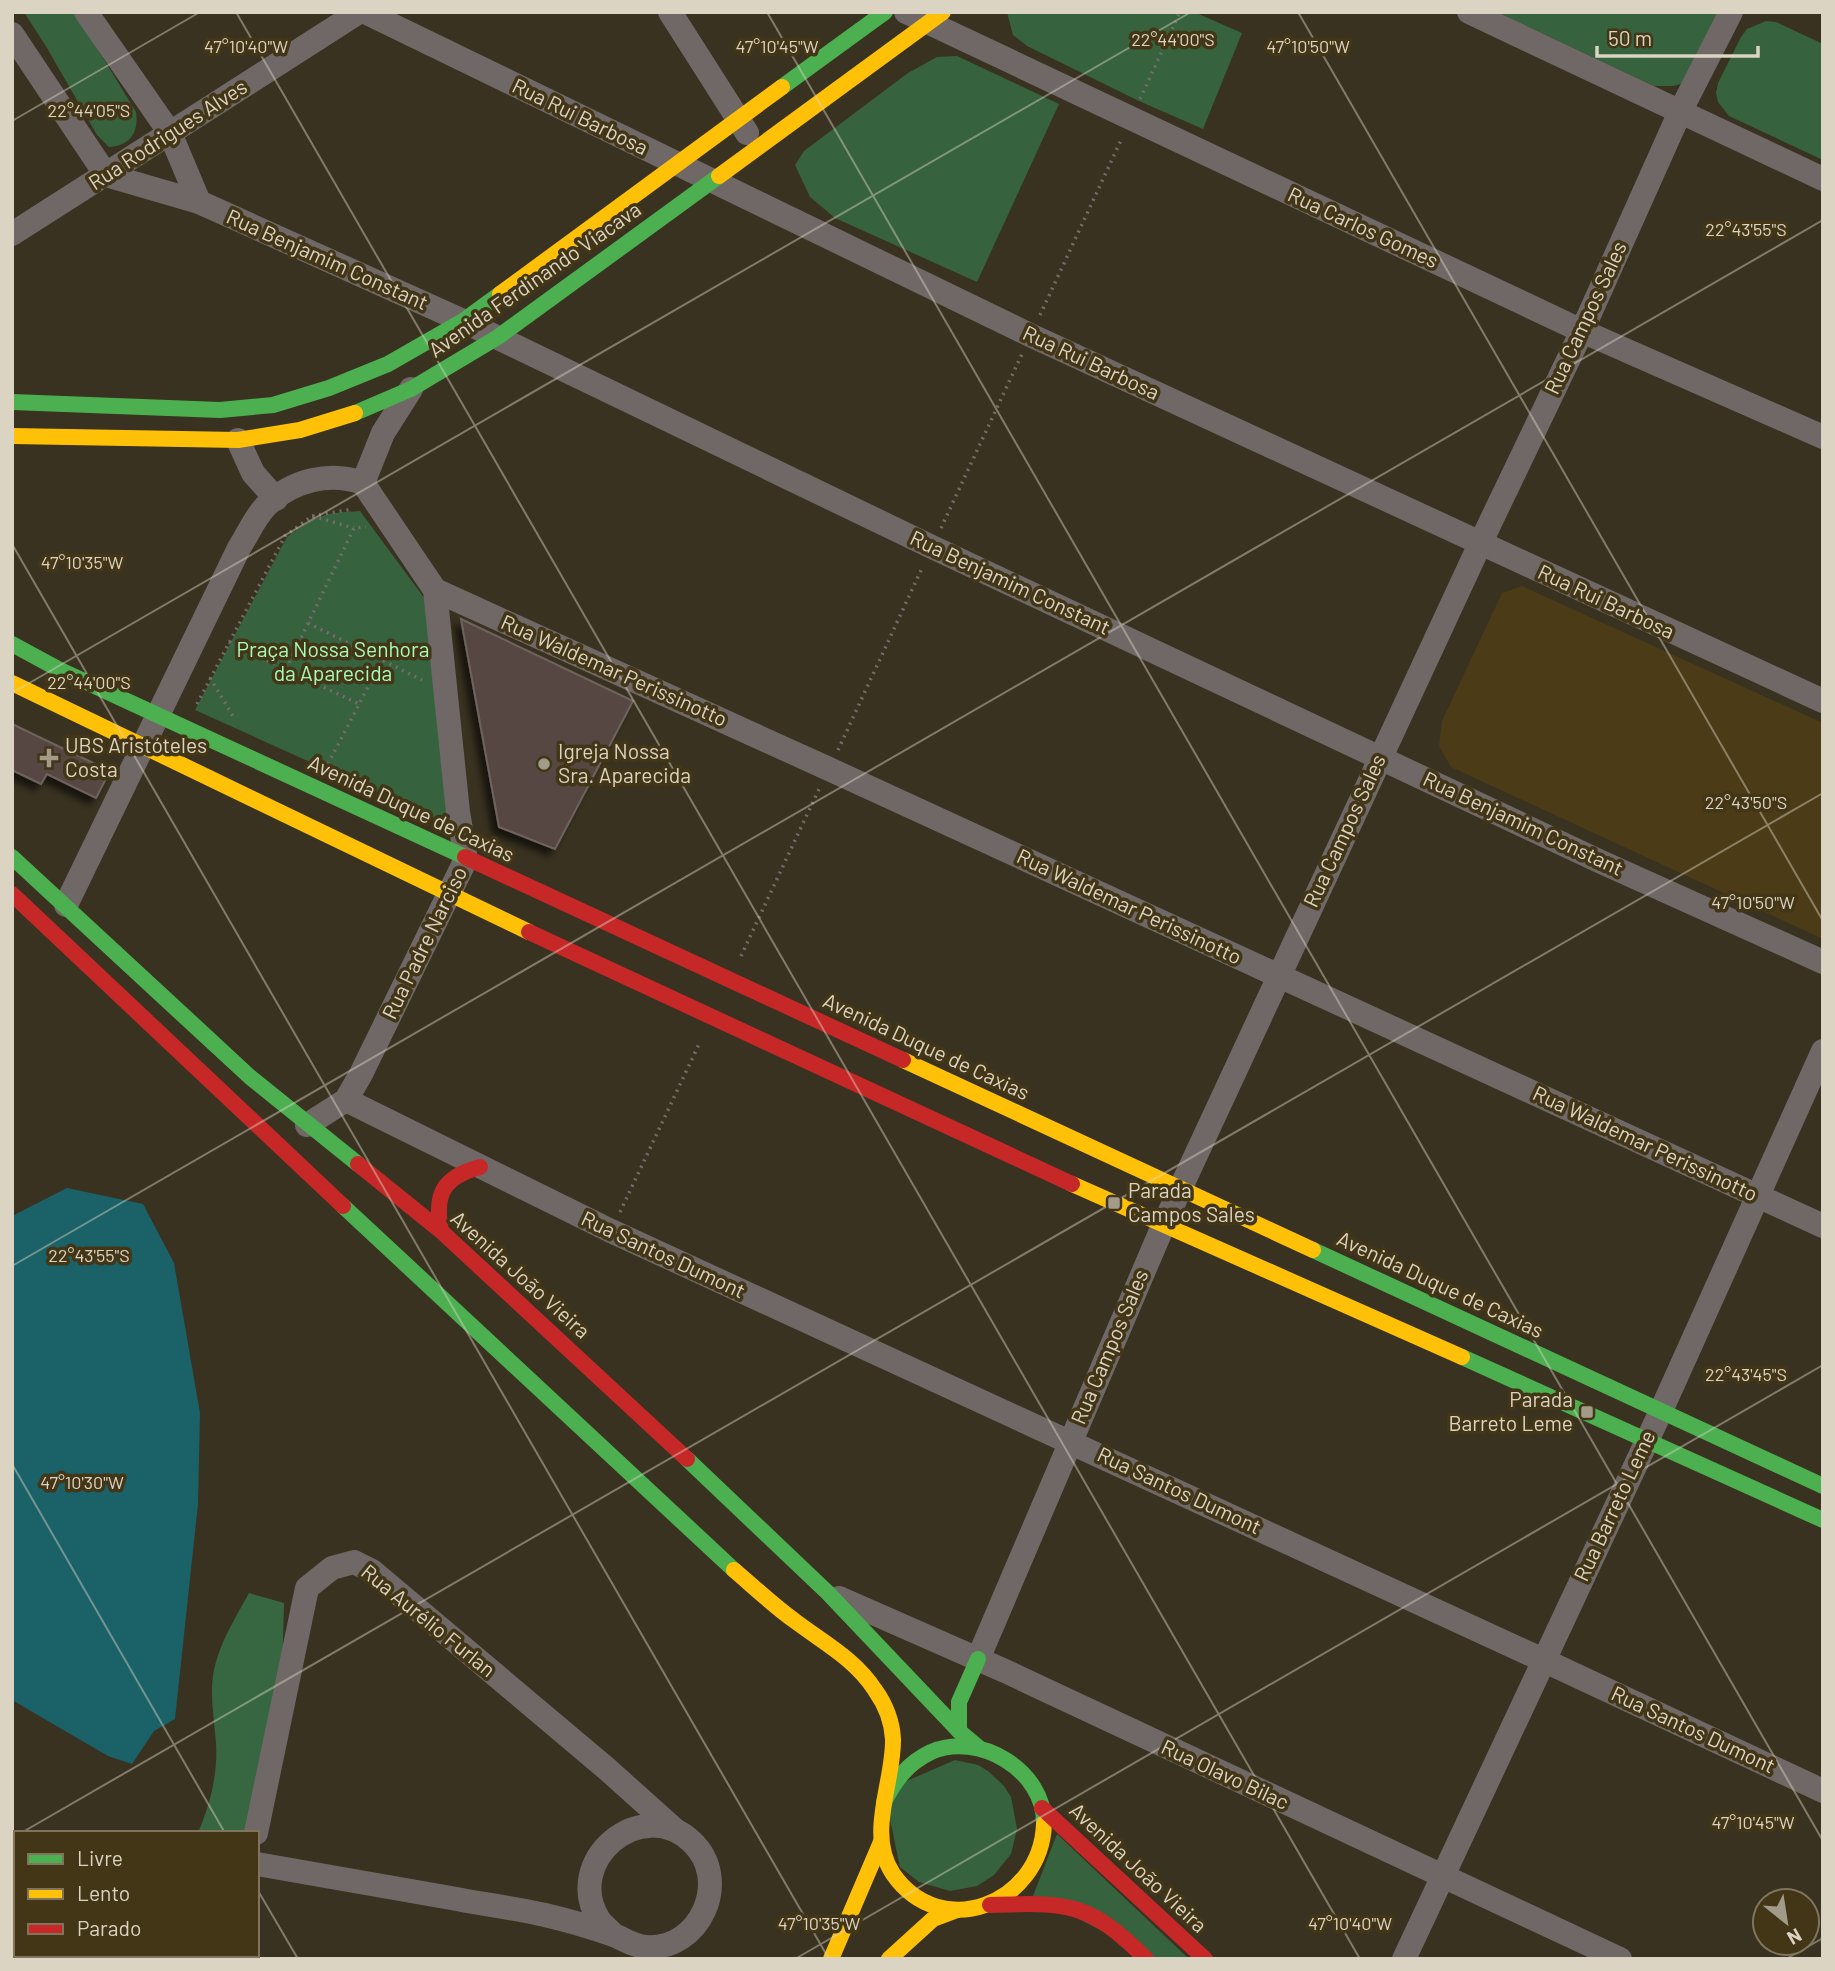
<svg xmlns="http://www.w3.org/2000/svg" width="1835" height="1971" font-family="Barlow,sans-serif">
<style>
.built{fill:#4b3c17}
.green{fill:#37623e}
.forest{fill:#376740}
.water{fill:#1b6168}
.building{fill:#564643;stroke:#6e645e;stroke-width:2;filter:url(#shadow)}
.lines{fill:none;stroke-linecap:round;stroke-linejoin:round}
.path{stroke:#736c6a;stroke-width:3.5;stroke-dasharray:2 5;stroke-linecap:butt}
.street{stroke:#6f6867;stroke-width:24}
.fast{stroke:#4caf50;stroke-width:16}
.slow{stroke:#ffc107;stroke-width:16}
.jam{stroke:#c62828;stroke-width:16}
.ticks{fill:none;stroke:#dcd4c3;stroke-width:2;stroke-opacity:0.45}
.poi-dot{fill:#a39b8a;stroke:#433617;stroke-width:2.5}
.labels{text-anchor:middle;stroke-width:7;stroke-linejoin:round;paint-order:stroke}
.street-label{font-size:21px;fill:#dcd4c3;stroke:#433617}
.park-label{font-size:21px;fill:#a7fab8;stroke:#433617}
.poi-label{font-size:21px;fill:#dcd4c3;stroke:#433617;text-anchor:start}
.ticks-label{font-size:18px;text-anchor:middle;fill:#dcd4c3;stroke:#433617;stroke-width:7;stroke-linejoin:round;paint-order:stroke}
</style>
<defs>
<filter id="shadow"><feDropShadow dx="-6" dy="6" stdDeviation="3.5" flood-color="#0009"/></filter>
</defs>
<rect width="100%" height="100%" fill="#393221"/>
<!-- built -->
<polygon class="built" points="1522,586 1823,723 1823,939 1451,767 1439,746 1442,721 1502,593"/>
<!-- green -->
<g class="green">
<path d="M24,12H75L136,112C139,131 131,146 109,147L97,135L47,48Z"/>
<polygon points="1007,12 1194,12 1242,33 1203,129 1139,101 1027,46 1013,35"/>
<polygon points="1497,12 1718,12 1696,80 1673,86 1654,86"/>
<polygon points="1766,21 1776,22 1823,44 1823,160 1729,116 1718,102 1716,93 1718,83 1741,37 1747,29"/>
<polygon points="957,56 1059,104 977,282 835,218 810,197 795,165 804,151 908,73 937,57"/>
<path d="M360,511L425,599L456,828L195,710L287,537C317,515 323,513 360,511Z"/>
<polygon points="955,1760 978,1765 988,1771 1004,1786 1011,1797 1017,1829 1011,1854 994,1875 977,1886 950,1891 919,1882 900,1867 888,1810 902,1783"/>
<polygon points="1057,1834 1189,1959 1158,1959 1033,1896"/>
</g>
<!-- forest -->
<path class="forest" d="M249,1593L284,1603L281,1715L248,1833H198C210,1804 218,1775 216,1743C214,1716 208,1688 216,1662C223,1637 237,1615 249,1593Z"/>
<!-- water -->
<polygon class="water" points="67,1188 143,1204 174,1263 200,1413 198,1504 175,1719 154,1731 132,1764 108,1756 12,1700 12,1216"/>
<!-- building -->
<g class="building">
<polygon points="461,619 633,701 555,849 499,827"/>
<polygon points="12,724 110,771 96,798 47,774 41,784 12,770"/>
</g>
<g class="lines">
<!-- path -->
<g class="path">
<polyline points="1140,99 1180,12"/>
<polyline points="1040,315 1122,138"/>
<polyline points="312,516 353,509"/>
<polyline points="941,528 1022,354"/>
<polyline points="308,623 422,680"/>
<polyline points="229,642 359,704"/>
<polyline points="286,669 354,528 366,527"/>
<polyline points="210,678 234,718"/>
<polyline points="197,704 285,536 312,516 354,528"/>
<polyline points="838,750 923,566"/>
<polyline points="328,764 382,660"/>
<polyline points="741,956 819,789"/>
<polyline points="620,1212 700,1042"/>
</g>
<!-- street -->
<g class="street">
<polyline points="86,12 170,133 199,202"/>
<polyline points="365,12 1030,335 1823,701"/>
<polyline points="670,12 747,133"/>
<polyline points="906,12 1582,331 1823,437"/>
<polyline points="1469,12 1823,179"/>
<polyline points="12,34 106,175 199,202 463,321 932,547 1599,861 1823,962"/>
<polyline points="12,234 359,12"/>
<polyline points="238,440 253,473 276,499"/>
<polyline points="363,483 383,433 411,389"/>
<polyline points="435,590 829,769 1823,1226"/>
<path d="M66,905L239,548C248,534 255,517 266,506C292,480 330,471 363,483"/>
<polyline points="346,1100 611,1231 1543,1660 1823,1791"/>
<polyline points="307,1125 346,1100 361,1074 466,859 458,812 435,590 363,483"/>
<polyline points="839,1598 1005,1671 1620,1959"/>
<polyline points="978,1659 1163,1226 1480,544 1582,331 1680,112 1731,12"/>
<polyline points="256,1833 307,1588 332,1568 354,1562 372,1571 607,1769 675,1830"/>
<path d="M257,1864C322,1875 386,1887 451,1898C482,1904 514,1908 545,1915C567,1920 590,1927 611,1934C623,1938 632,1946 646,1947C700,1951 732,1880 692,1842C641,1794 562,1861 599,1920C603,1925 609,1930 614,1935"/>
<polyline points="229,1959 230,1955"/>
<polyline points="1404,1959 1661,1411 1823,1051"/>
</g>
<!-- fast -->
<g class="fast">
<polyline points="782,87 885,12"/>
<polyline points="12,402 220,410 273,405 329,388 388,364 463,321 500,294"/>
<polyline points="355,413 411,389 498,337 719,176"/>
<polyline points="12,644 60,670 465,857"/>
<polyline points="12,857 250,1077 358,1164"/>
<polyline points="343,1206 734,1570"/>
<polyline points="1313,1250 1823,1486"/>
<polyline points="1462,1357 1823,1520"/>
<polyline points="687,1459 828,1593 959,1731 978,1747"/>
<polyline points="959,1731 959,1702 978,1659"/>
<path d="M884,1802C895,1780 908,1763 931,1752C978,1731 1045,1770 1044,1824"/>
</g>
<!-- slow -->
<g class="slow">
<polyline points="719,176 943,12"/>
<polyline points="500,294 782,87"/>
<polyline points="12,436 238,440 300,430 355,413"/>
<polyline points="12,683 529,932"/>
<polyline points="903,1060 1313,1250"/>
<polyline points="1072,1184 1462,1357"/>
<path d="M734,1570C754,1587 774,1606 795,1621C824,1643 855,1659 875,1690C885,1704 892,1721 893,1739C894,1782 866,1834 893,1874C941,1943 1041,1904 1044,1824"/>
<polyline points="831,1959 881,1842"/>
<polyline points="889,1959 933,1919 957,1910"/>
</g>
<!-- jam -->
<g class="jam">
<polyline points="465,857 903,1060"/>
<polyline points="12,894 343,1206"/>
<polyline points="529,932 1072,1184"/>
<polyline points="358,1164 441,1231 687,1459"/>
<path d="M441,1231C434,1194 443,1177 480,1167"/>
<polyline points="1042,1808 1205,1959"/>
<path d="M990,1905C1068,1902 1089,1902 1146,1959"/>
</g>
</g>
<!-- ticks -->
<path class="ticks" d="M236,12L1360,1959M767,12L1823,1841M1298,12L1823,921M12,121L200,12M12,544L829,1959M12,693L1191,12M12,1266L1823,220M12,1464L225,1833M21,1833L1823,793M12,1838L16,1836M257,1889L298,1959M795,1959L1823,1365M1786,1959L1823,1938"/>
<!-- markers -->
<g class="poi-dot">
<path d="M45.5 747.5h7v7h7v7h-7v7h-7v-7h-7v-7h7z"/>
<circle cx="544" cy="764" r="7"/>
<rect x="1107" y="1196" width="14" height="14" rx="3.5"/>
<rect x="1580" y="1405" width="14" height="14" rx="3.5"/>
</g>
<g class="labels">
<!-- street labels -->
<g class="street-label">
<text transform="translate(580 117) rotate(26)" y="7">Rua Rui Barbosa</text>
<text transform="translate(168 135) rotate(-33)" y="7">Rua Rodrigues Alves</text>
<text transform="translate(1363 228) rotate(25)" y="7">Rua Carlos Gomes</text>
<text transform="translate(327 260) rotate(24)" y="7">Rua Benjamim Constant</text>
<text transform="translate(535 280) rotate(-35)" y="7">Avenida Ferdinando Viacava</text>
<text transform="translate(1586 318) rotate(-65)" y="7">Rua Campos Sales</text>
<text transform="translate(1091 363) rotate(25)" y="7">Rua Rui Barbosa</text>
<text transform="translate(1010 583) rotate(25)" y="7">Rua Benjamim Constant</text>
<text transform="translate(1606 602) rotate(25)" y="7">Rua Rui Barbosa</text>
<text transform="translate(614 671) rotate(24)" y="7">Rua Waldemar Perissinotto</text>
<text transform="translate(411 809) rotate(25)" y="7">Avenida Duque de Caxias</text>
<text transform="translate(1523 824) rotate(25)" y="7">Rua Benjamim Constant</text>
<text transform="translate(1345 831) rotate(-65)" y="7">Rua Campos Sales</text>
<text transform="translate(1129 907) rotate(25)" y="7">Rua Waldemar Perissinotto</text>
<text transform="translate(425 943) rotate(-64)" y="7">Rua Padre Narciso</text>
<text transform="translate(926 1047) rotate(25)" y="7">Avenida Duque de Caxias</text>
<text transform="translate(1645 1144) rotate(25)" y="7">Rua Waldemar Perissinotto</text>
<text transform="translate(663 1255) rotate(25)" y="7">Rua Santos Dumont</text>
<text transform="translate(520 1275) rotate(42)" y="7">Avenida João Vieira</text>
<text transform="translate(1440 1285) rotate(25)" y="7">Avenida Duque de Caxias</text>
<text transform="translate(1110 1347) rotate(-67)" y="7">Rua Campos Sales</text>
<text transform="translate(1179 1491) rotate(25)" y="7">Rua Santos Dumont</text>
<text transform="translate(1615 1506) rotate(-65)" y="7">Rua Barreto Leme</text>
<text transform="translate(428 1621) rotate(39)" y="7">Rua Aurélio Furlan</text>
<text transform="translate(1693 1730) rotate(25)" y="7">Rua Santos Dumont</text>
<text transform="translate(1225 1775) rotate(25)" y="7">Rua Olavo Bilac</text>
<text transform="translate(1138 1868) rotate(43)" y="7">Avenida João Vieira</text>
</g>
<!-- park labels -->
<g class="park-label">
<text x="333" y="657">Praça Nossa Senhora<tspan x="333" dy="24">da Aparecida</tspan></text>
</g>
<!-- poi labels -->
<g class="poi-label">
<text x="65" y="753">UBS Aristóteles<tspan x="65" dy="24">Costa</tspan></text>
<text x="558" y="759">Igreja Nossa<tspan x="558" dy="24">Sra. Aparecida</tspan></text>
<text x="1128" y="1198">Parada<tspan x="1128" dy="24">Campos Sales</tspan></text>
<text x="1573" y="1407" text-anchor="end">Parada<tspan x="1573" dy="24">Barreto Leme</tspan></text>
</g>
</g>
<g class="ticks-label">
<text x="1173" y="46">22°44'00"S</text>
<text x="777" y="53">47°10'45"W</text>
<text x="246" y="53">47°10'40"W</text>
<text x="1308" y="53">47°10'50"W</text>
<text x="89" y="117">22°44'05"S</text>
<text x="1746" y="236">22°43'55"S</text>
<text x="82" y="569">47°10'35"W</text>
<text x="89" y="689">22°44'00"S</text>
<text x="1746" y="809">22°43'50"S</text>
<text x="1753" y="909">47°10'50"W</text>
<text x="89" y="1262">22°43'55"S</text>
<text x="1746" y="1381">22°43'45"S</text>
<text x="82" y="1489">47°10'30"W</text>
<text x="1753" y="1829">47°10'45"W</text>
<text x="819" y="1930">47°10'35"W</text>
<text x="1350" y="1930">47°10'40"W</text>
</g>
<!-- border -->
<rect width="1835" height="1971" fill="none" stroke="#dcd4c3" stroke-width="28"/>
<!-- legend -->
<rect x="14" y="1831" width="245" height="126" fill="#433617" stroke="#80755c" stroke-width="2"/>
<rect x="28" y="1854" width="35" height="10" fill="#4caf50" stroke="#80755c" stroke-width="2"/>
<text x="77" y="1866" font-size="21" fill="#dcd4c3">Livre</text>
<rect x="28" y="1889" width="35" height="10" fill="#ffc107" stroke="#80755c" stroke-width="2"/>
<text x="77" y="1901" font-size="21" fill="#dcd4c3">Lento</text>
<rect x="28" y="1924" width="35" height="10" fill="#c62828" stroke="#80755c" stroke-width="2"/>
<text x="77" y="1936" font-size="21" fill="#dcd4c3">Parado</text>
<!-- north arrow -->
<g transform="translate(1786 1922) rotate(150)"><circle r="33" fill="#433617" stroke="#80755c" stroke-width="2"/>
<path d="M0-5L12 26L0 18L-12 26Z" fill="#a39b8a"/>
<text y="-10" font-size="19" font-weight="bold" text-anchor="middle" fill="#dcd4c3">N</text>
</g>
<!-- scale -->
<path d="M1597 46v10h161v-10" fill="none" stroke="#dcd4c3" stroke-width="3.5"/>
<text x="1608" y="46" font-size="21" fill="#dcd4c3" stroke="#433617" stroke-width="5" paint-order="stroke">50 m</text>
</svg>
